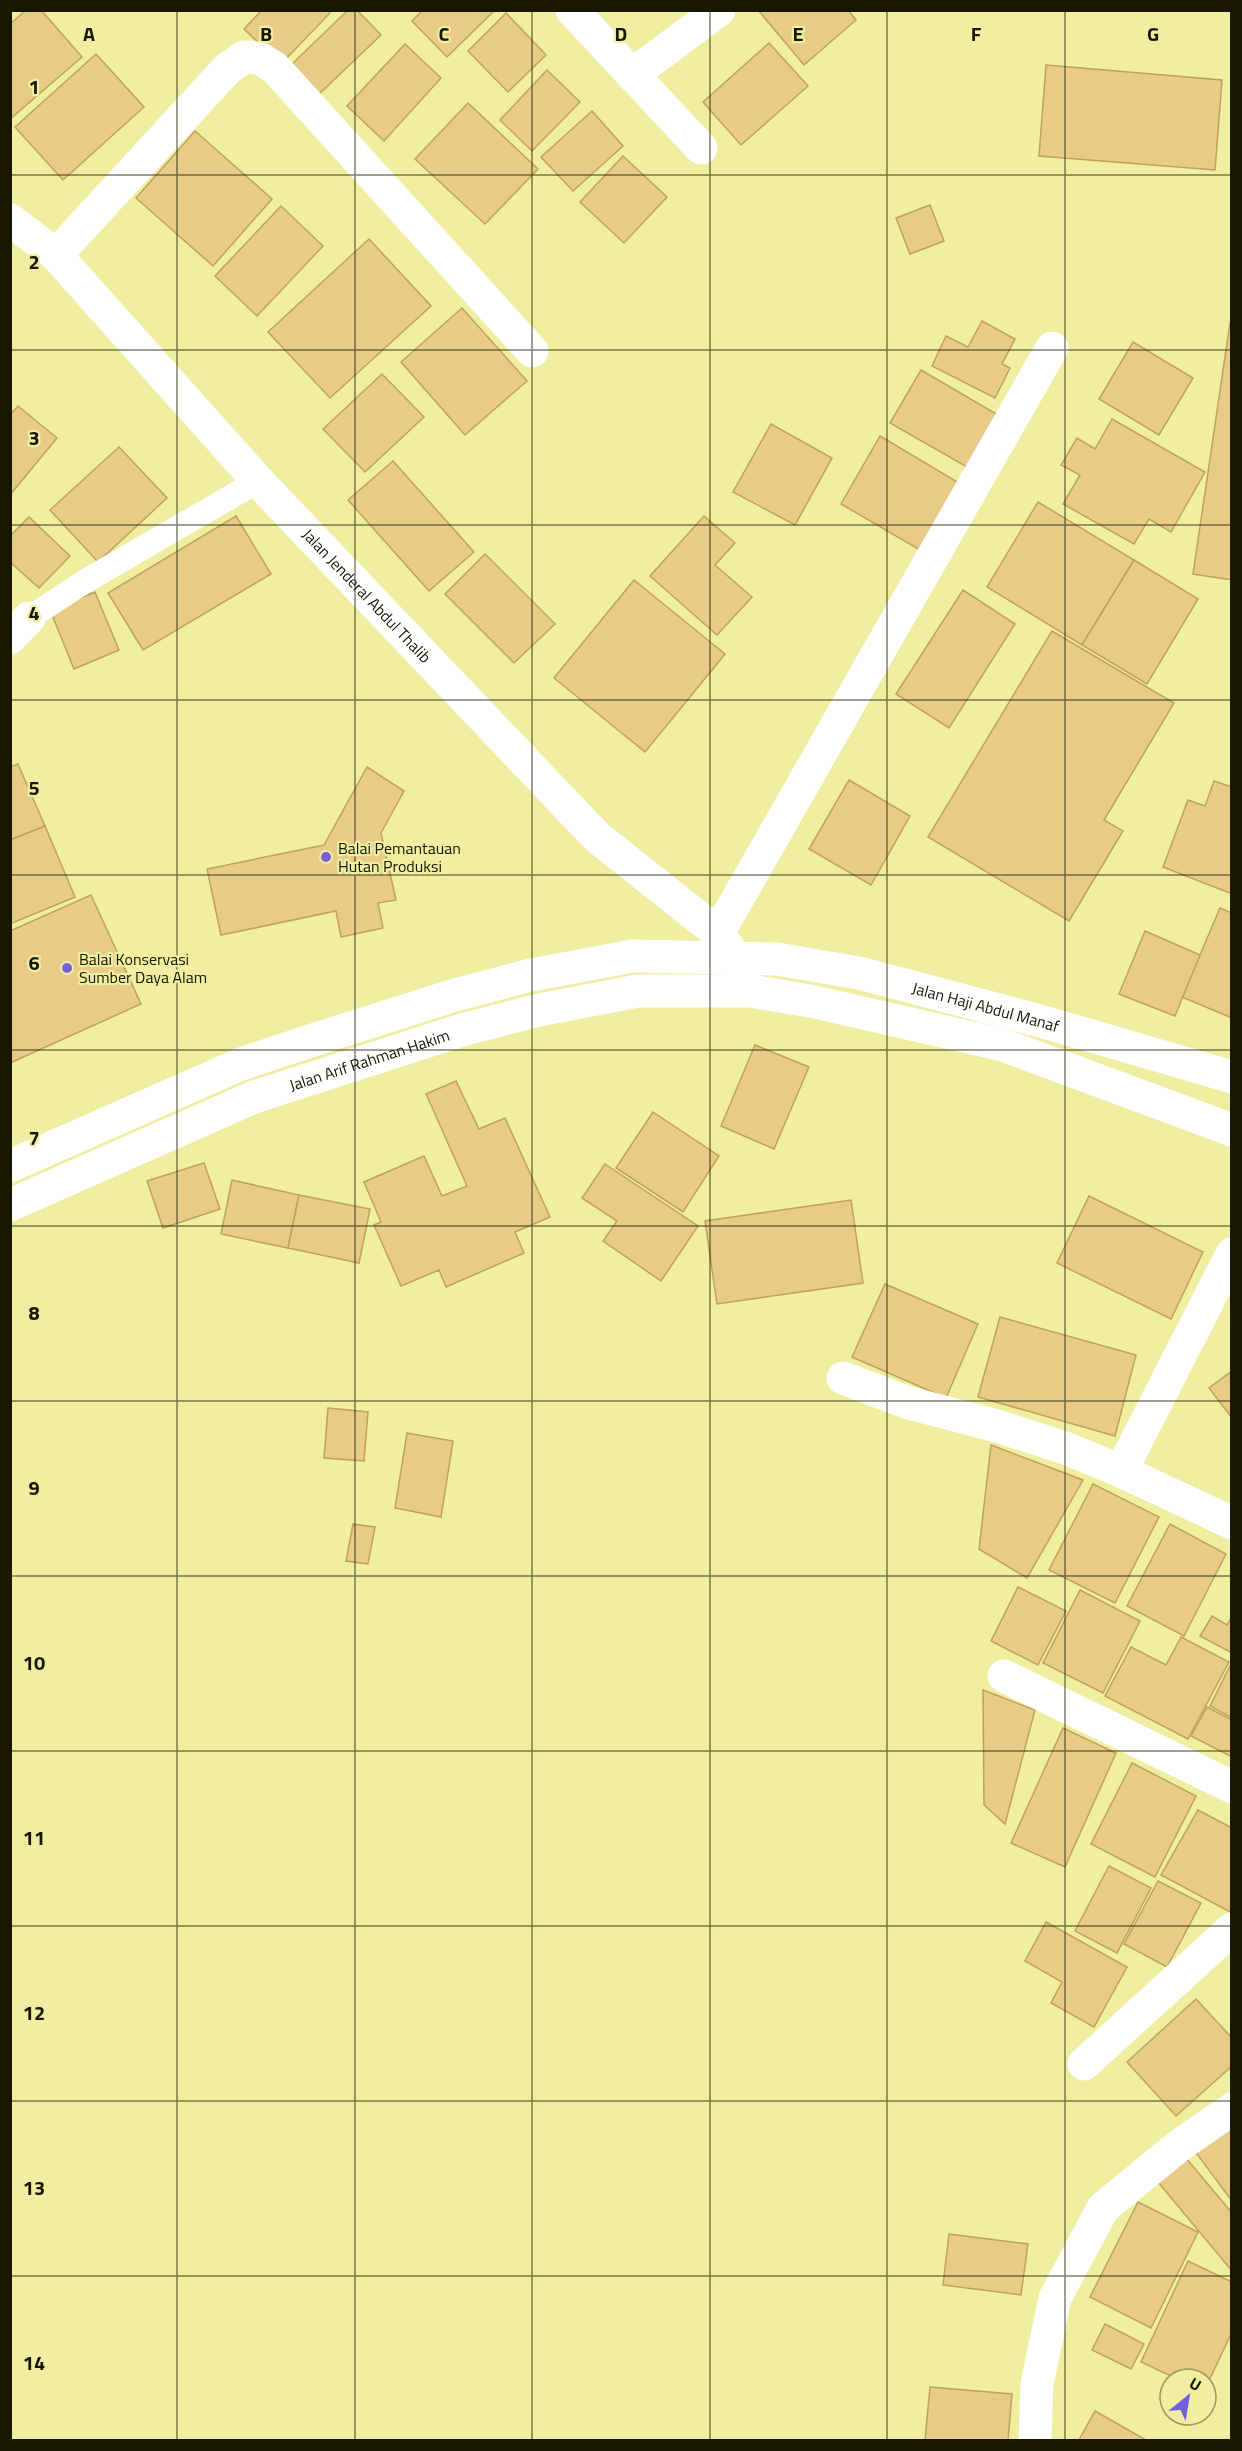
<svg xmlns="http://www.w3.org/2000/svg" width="1242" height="2451" font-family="'Titillium Web',sans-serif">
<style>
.building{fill:#e7cb86;stroke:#bfa25b;stroke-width:1.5}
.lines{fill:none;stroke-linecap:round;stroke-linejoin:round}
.lane{stroke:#fff;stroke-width:24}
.street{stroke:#fff;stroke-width:33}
.secondary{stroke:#fff;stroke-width:33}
.grid{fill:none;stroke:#181700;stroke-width:1.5;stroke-opacity:0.55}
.poi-dot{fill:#755ed9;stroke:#efeea1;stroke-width:2}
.labels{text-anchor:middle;stroke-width:4.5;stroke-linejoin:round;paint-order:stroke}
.street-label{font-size:16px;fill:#181700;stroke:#efeea1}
.poi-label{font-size:16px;fill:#181700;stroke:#efeea1;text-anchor:start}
.grid-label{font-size:20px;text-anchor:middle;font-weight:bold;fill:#181700;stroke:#efeea1;stroke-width:4.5;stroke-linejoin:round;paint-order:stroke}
</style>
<rect width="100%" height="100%" fill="#efeea1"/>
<!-- building -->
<g class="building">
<polygon points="26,10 41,10 82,57 10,119 10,24"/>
<polygon points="262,10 328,10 330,13 281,64 244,29"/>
<polygon points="348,10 357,10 381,35 316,97 288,68"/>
<polygon points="423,10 495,10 447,57 412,21"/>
<polygon points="758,10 848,10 856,20 804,65"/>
<polygon points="506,13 546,55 508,92 468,51"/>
<polygon points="769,43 808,86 741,145 703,102"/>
<polygon points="405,44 441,78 384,141 347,106"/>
<polygon points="96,54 144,107 63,180 15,127"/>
<polygon points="1046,65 1222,80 1215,170 1039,156"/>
<polygon points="547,70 580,102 532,151 500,120"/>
<polygon points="468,103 538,169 485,224 415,159"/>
<polygon points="592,111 623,146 573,191 541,157"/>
<polygon points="195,131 272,199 213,266 136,198"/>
<polygon points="623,156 667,197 624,243 580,202"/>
<polygon points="930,205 944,241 910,254 896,218"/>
<polygon points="281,206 323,246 257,316 215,276"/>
<polygon points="369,239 431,306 330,398 268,332"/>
<polygon points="462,308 527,381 465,435 401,362"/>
<polygon points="982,321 1015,339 1002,364 1010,368 995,398 932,366 946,336 968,347"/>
<polygon points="1230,323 1232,323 1232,580 1193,574"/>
<polygon points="1133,342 1193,378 1159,435 1099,399"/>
<polygon points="921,370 998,415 967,467 890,423"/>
<polygon points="382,374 424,417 365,472 323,429"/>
<polygon points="18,406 57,438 10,495 10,415"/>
<polygon points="1112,419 1205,472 1171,532 1149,519 1134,544 1063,504 1080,475 1061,465 1077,438 1095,449"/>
<polygon points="771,424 832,458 795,525 733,492"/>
<polygon points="880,436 959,483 920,550 841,504"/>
<polygon points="119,447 167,498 98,562 50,510"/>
<polygon points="393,461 474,552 429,591 348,500"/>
<polygon points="1038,502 1134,560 1082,645 987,587"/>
<polygon points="236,516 271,574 143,650 108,593"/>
<polygon points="704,516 735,543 715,565 752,597 717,635 650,576"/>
<polygon points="29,517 70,556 39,588 10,562 10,536"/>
<polygon points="485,554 555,624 514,663 445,594"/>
<polygon points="1134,560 1198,599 1147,684 1082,645"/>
<polygon points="634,580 725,654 645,752 554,678"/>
<polygon points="963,590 1015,624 949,728 896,694"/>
<polygon points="95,592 119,650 74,669 50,610"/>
<polygon points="1052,631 1174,703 1104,820 1123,831 1069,921 928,837"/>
<polygon points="18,764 45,826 10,840 10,767"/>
<polygon points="367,767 404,791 381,833 396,900 378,903 383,928 341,937 336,911 221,935 207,869 324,845"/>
<polygon points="849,780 910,816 871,885 809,849"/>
<polygon points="1214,781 1232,787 1232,894 1163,867 1188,800 1205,806"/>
<polygon points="45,826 75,897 10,924 10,840"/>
<polygon points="91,895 141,1004 10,1063 10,931"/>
<polygon points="1220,908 1232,913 1232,1018 1182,997"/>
<polygon points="1145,931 1200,955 1175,1016 1119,994"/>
<polygon points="755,1045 809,1067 774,1149 721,1126"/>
<polygon points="456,1081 479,1129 505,1118 550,1217 515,1232 524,1253 446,1287 439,1270 401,1286 374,1225 381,1222 364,1182 424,1156 442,1196 467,1186 426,1094"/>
<polygon points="653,1112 719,1156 683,1212 616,1168"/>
<polygon points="204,1163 220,1209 163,1228 147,1181"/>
<polygon points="605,1164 698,1226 661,1281 603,1241 617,1221 582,1198"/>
<polygon points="232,1180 299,1195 288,1248 221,1234"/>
<polygon points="299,1195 370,1209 359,1263 288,1248"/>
<polygon points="1089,1196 1203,1252 1171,1319 1057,1263"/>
<polygon points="851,1200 863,1283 717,1304 705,1221"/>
<polygon points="885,1284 978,1324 946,1398 852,1357"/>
<polygon points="1000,1317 1136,1355 1115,1436 978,1397"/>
<polygon points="1232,1371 1232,1418 1209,1388"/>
<polygon points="328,1408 368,1412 364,1461 324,1458"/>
<polygon points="407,1433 453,1441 441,1517 395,1508"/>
<polygon points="991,1445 1083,1480 1027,1578 979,1549"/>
<polygon points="1093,1484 1159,1517 1115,1603 1049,1570"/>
<polygon points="353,1524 375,1527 368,1564 346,1561"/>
<polygon points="1170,1524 1226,1554 1184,1636 1127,1606"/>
<polygon points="1018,1587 1066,1611 1038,1665 991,1641"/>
<polygon points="1080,1590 1140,1621 1103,1693 1043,1663"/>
<polygon points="1212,1616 1227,1625 1232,1616 1232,1653 1200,1636"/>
<polygon points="1181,1637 1229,1662 1188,1739 1105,1696 1131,1647 1166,1665"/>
<polygon points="1232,1662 1232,1718 1210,1706"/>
<polygon points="983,1690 1035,1710 1005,1824 984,1805"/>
<polygon points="1207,1707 1232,1720 1232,1757 1191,1736"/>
<polygon points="1063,1728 1116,1753 1065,1867 1011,1843"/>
<polygon points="1132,1763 1196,1796 1155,1877 1091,1844"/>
<polygon points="1198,1810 1232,1828 1232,1913 1161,1875"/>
<polygon points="1109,1866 1151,1888 1117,1953 1075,1931"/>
<polygon points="1158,1881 1201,1903 1167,1967 1124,1944"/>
<polygon points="1046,1922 1127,1967 1094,2027 1051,2003 1062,1982 1025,1961"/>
<polygon points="1196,1999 1232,2038 1232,2066 1176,2116 1127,2062"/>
<polygon points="1221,2117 1232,2131 1232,2201 1188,2142"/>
<polygon points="1186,2158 1232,2213 1232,2271 1158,2182"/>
<polygon points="1138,2202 1198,2232 1151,2328 1090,2297"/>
<polygon points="949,2234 1028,2244 1021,2295 943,2285"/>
<polygon points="1188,2261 1232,2282 1232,2332 1206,2387 1206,2379 1177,2379 1141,2362"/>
<polygon points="1105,2324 1144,2344 1131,2369 1092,2350"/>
<polygon points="930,2387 1012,2394 1008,2440 925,2440"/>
<polygon points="1095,2411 1146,2440 1079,2440"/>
</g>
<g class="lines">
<!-- lane -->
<polyline class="lane" points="29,618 84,582 258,481"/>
<!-- street -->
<g class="street">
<polyline points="572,10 701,148"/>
<polyline points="632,75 719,10"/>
<polyline points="56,255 227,69 244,57 259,58 275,68 532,351"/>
<polyline points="10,638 29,618"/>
<polyline points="718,933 1052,348"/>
<polyline points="843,1378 909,1403 997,1426 1065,1448 1121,1471 1232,1523"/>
<polyline points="1121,1471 1232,1254"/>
<polyline points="1004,1676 1232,1787"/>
<polyline points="1084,2064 1232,1929"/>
<polyline points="1035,2440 1037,2384 1055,2298 1103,2208 1180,2145 1232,2109"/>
</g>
<!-- secondary -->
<g class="secondary">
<path id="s1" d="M10,220L56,255L258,481L597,837L718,933L736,959L743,973"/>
<path id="s2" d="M10,1166L241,1064L316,1039L455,995L531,975L633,956L777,959L859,973L1040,1021L1232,1077"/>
<path id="s3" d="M10,1205L254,1097L465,1029L539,1010L638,991H750L810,1001L1003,1045L1232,1130"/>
</g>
</g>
<!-- grid -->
<path class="grid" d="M177,10V2440M355,10V2440M532,10V2440M710,10V2440M887,10V2440M1065,10V2440M10,175H1232M10,350H1232M10,525H1232M10,700H1232M10,875H1232M10,1050H1232M10,1226H1232M10,1401H1232M10,1576H1232M10,1751H1232M10,1926H1232M10,2101H1232M10,2276H1232"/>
<!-- markers -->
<g class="poi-dot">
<circle cx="326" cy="857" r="6"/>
<circle cx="67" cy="968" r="6"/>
</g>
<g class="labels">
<!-- street labels -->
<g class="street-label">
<text dy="6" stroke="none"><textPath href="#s1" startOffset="519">Jalan Jenderal Abdul Thalib</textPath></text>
<text dy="6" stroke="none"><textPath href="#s2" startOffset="1018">Jalan Haji Abdul Manaf</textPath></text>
<text dy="6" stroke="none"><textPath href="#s3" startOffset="388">Jalan Arif Rahman Hakim</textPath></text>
</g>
<!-- poi labels -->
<g class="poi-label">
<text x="338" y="854">Balai Pemantauan<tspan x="338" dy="18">Hutan Produksi</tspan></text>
<text x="79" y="965">Balai Konservasi<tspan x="79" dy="18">Sumber Daya Alam</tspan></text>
</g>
</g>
<g class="grid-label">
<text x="89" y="41">A</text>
<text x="266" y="41">B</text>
<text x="444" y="41">C</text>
<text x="621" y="41">D</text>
<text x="798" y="41">E</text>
<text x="976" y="41">F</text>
<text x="1153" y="41">G</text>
<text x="34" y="94">1</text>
<text x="34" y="269">2</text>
<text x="34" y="445">3</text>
<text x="34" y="620">4</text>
<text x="34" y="795">5</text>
<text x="34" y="970">6</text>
<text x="34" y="1145">7</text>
<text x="34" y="1320">8</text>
<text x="34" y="1495">9</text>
<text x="34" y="1670">10</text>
<text x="34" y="1845">11</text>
<text x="34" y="2020">12</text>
<text x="34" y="2195">13</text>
<text x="34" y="2370">14</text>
</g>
<!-- border -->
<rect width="1242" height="2451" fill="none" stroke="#181700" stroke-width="24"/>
<!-- north arrow -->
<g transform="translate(1188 2397) rotate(30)"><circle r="28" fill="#efeea1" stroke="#999861" stroke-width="1.5"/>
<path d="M0-4.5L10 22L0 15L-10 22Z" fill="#755ed9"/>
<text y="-9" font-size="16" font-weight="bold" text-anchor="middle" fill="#181700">U</text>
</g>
</svg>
